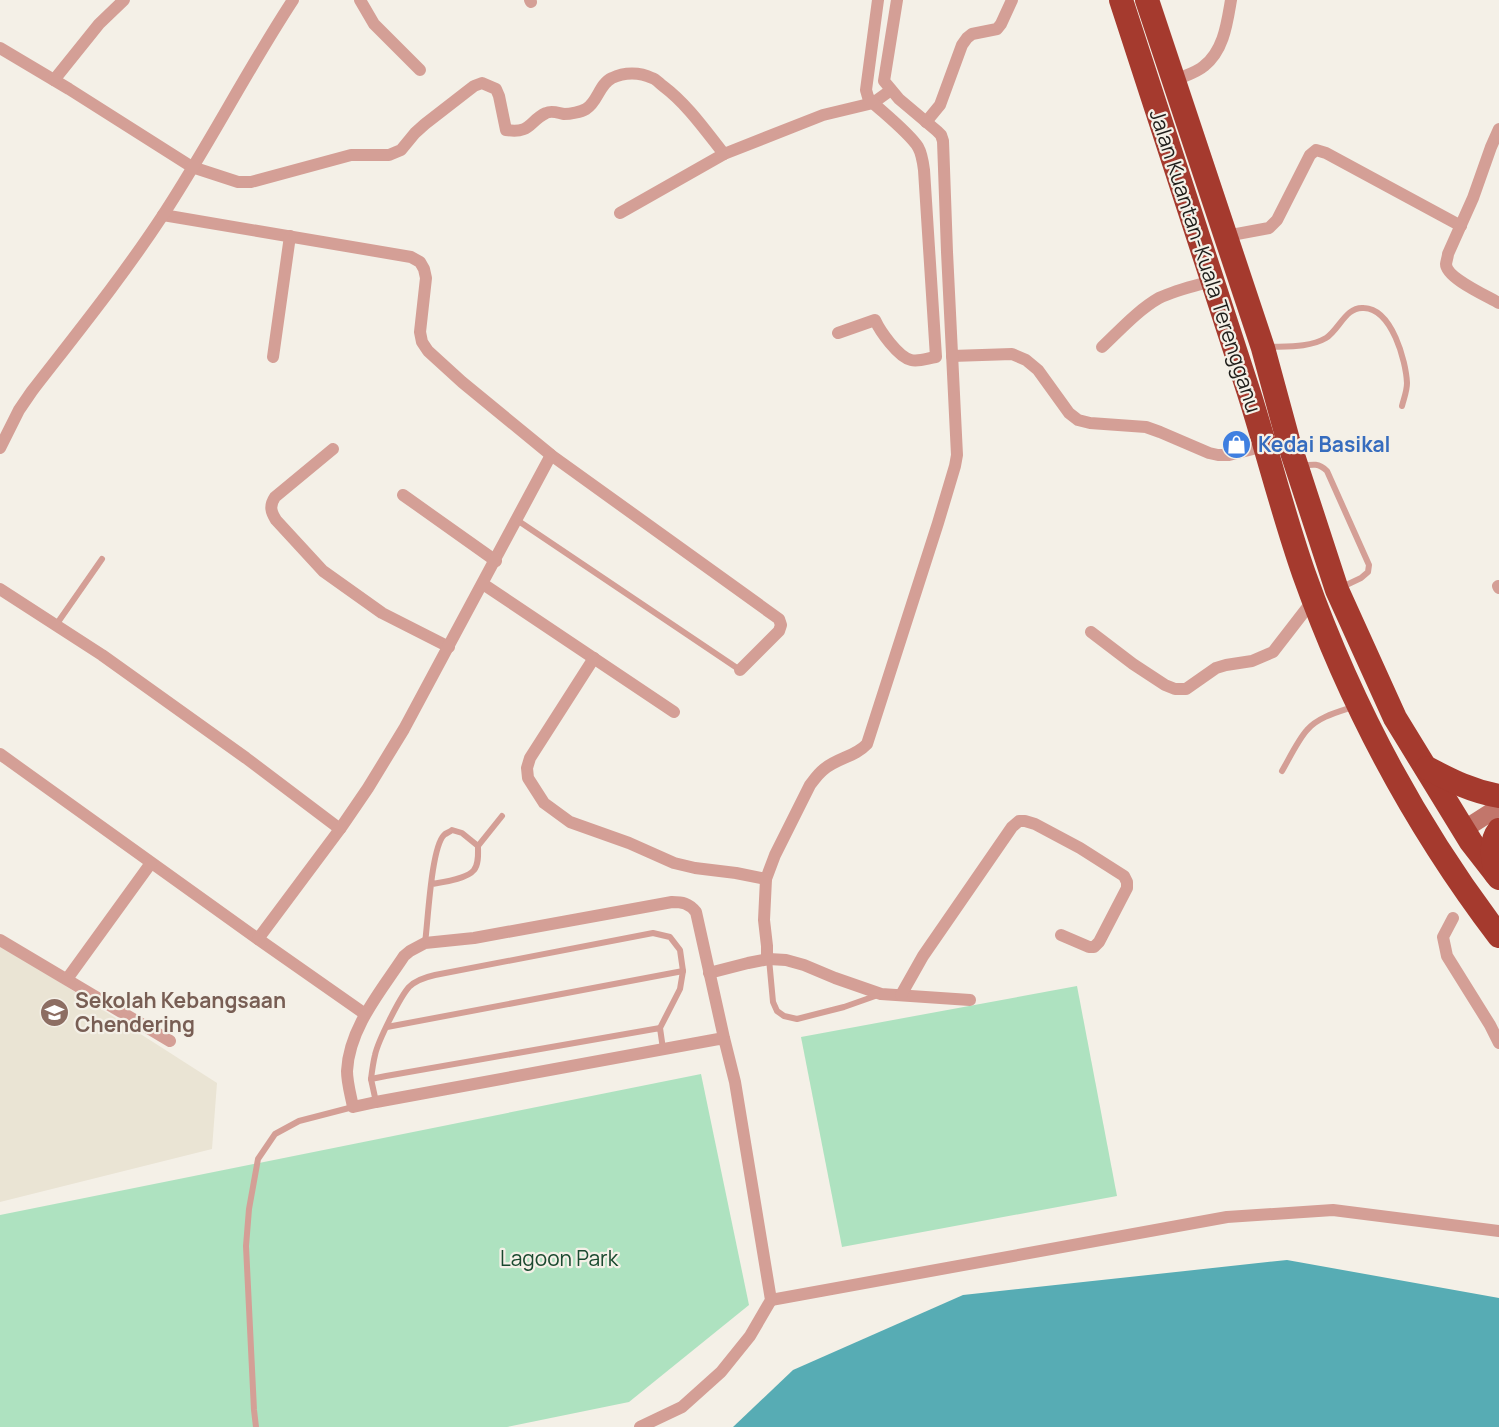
<svg xmlns="http://www.w3.org/2000/svg" width="1499" height="1427" font-family="Manrope,sans-serif">
<style>
.built{fill:#eae4d4}
.green{fill:#aee2c0}
.water{fill:#57acb4}
.lines{fill:none;stroke-linecap:round;stroke-linejoin:round}
.lane{stroke:#d49f96;stroke-width:6}
.street{stroke:#d49f96;stroke-width:12}
.secondary{stroke:#c2766b;stroke-width:18}
.highway{stroke:#a53a2e;stroke-width:24}
.labels{text-anchor:middle;stroke-width:4.5;stroke-linejoin:round;paint-order:stroke}
.street-label{font-size:21px;fill:#1e1d1a;stroke:#f4f0e7}
.shop-label{font-size:21px;font-weight:bold;fill:#366cbe;stroke:#f4f0e7;text-anchor:start}
.education-label{font-size:21px;font-weight:bold;fill:#785e54;stroke:#f4f0e7;text-anchor:start}
.park-label{font-size:21px;fill:#1a492f;stroke:#f4f0e7}
</style>
<rect width="100%" height="100%" fill="#f4f0e7"/>
<!-- built -->
<polygon class="built" points="0,944 217,1083 212,1149 0,1202"/>
<!-- green -->
<g class="green">
<polygon points="1077,986 1117,1196 842,1247 801,1037"/>
<polygon points="701,1074 749,1305 629,1402 507,1427 0,1427 0,1215"/>
</g>
<!-- water -->
<polygon class="water" points="1287,1260 1499,1298 1499,1427 733,1427 793,1370 963,1295"/>
<g class="lines">
<!-- lane -->
<g class="lane">
<path d="M1267,347C1285,346 1309,348 1326,338C1339,330 1346,306 1364,308C1392,309 1406,361 1407,383C1407,391 1404,398 1402,406"/>
<path d="M1302,466C1313,464 1319,463 1327,471L1369,565L1368,572L1361,578L1340,588"/>
<polyline points="517,520 740,670"/>
<polyline points="56,625 102,559"/>
<path d="M1282,771C1289,759 1298,740 1307,730C1318,717 1338,712 1353,707"/>
<polyline points="478,846 502,816"/>
<path d="M425,943C428,922 431,848 444,835C446,833 450,832 452,830L462,833L478,846C478,853 479,864 474,870C467,879 443,882 432,884"/>
<polyline points="769,959 773,1002 777,1011 784,1016 797,1019 844,1007 878,995"/>
<polyline points="387,1027 683,971"/>
<path d="M371,1079C372,1071 373,1063 375,1055C378,1041 400,997 409,987C416,980 426,977 435,975L653,933L670,937L680,950L683,971L680,989L660,1028"/>
<polyline points="376,1102 371,1079 386,1076 660,1028 663,1049"/>
<polyline points="256,1427 254,1410 246,1246 249,1209 258,1159 275,1134 299,1121 353,1107"/>
</g>
<!-- street -->
<g class="street">
<polyline points="360,0 374,24 420,70"/>
<polyline points="530,0 531,2"/>
<path d="M0,48L69,89L192,167L238,182H251L351,155H389L401,150L415,133L425,124L474,86L482,83L496,89L499,96L506,130C531,134 529,121 546,113C552,110 558,113 564,114C570,114 581,112 586,109C598,102 599,84 612,78C624,72 640,72 652,78C656,79 659,83 663,86C687,104 705,130 724,154"/>
<polyline points="54,80 99,24 124,0"/>
<path d="M1174,81C1183,76 1196,73 1204,66C1224,50 1227,23 1231,0"/>
<polyline points="926,122 940,105 962,45 967,38 972,34 997,29 1001,24 1012,0"/>
<path d="M1499,129L1491,147L1473,198L1448,254C1448,256 1446,263 1446,264C1446,278 1487,296 1499,303"/>
<polyline points="620,213 724,154 823,115 873,103 891,90"/>
<polyline points="163,215 411,257 420,262 424,269 426,278 420,332 422,342 428,351 462,382 551,455 779,619 781,625 779,631 740,670"/>
<polyline points="1226,236 1269,228 1277,220 1310,155 1316,150 1326,153 1461,226"/>
<path d="M838,333L875,320C880,331 898,357 911,360C919,362 928,358 936,357L924,170C923,162 922,154 918,147C910,134 885,114 873,103L868,97L866,90L878,0"/>
<path d="M1102,347C1120,330 1138,310 1159,298C1176,290 1194,286 1212,281"/>
<polyline points="952,356 1012,354 1026,360 1038,370 1069,413 1078,420 1090,423 1146,427 1160,432 1209,453 1218,455 1229,455 1265,446"/>
<polyline points="273,357 290,236"/>
<path d="M0,448L19,410L32,391C77,333 123,276 163,215C209,145 247,70 293,0"/>
<path d="M333,449L275,497C269,506 271,512 276,520L323,571L382,613L449,647"/>
<polyline points="403,495 496,561"/>
<polyline points="483,584 674,712"/>
<polyline points="1498,586 1499,588"/>
<polyline points="0,589 102,655 246,758 340,829"/>
<polyline points="1091,632 1133,664 1165,685 1175,689 1186,689 1216,668 1226,665 1252,661 1273,652 1314,599"/>
<polyline points="594,658 530,758 527,768 528,778 544,803 570,822 629,843 674,863 695,868 736,873 766,879"/>
<polyline points="0,754 258,939 365,1014"/>
<polyline points="1453,918 1443,937 1447,956 1490,1025 1499,1043"/>
<polyline points="258,939 340,829 368,788 404,729 551,455"/>
<polyline points="0,940 170,1041"/>
<path d="M769,959L767,955V946L764,920L766,879L775,855L810,785C814,780 818,774 823,770C836,758 855,757 867,744L938,523L955,466L957,455L947,252L943,141L941,135L937,131L899,99L884,81L897,0"/>
<polyline points="709,973 748,963 769,959 786,960 804,965 835,978 881,994 970,1000"/>
<polyline points="67,979 151,863"/>
<polyline points="901,995 923,956 1012,827 1019,821 1025,821 1035,824 1080,848 1124,876 1127,882 1127,888 1099,942 1094,947 1089,947 1061,935"/>
<polyline points="771,1300 1227,1217 1333,1210 1499,1231"/>
<path d="M640,1427L682,1407L721,1372L750,1336L771,1300L735,1082L724,1038L696,912C689,903 682,902 672,902L474,938L425,943L410,951L404,956C381,991 349,1028 347,1071C347,1083 351,1096 353,1107L376,1102L724,1038"/>
</g>
<!-- secondary -->
<polyline class="secondary" points="1463,830 1499,807"/>
<!-- highway -->
<g class="highway">
<path d="M1121,0C1164,131 1207,262 1249,393C1268,453 1283,514 1304,574C1350,703 1416,827 1499,936"/>
<polyline points="1147,0 1263,348 1288,440 1337,590 1395,718 1471,842 1499,878"/>
<path d="M1427,768C1452,781 1471,791 1499,796"/>
<path d="M1496,874C1493,859 1489,843 1499,830"/>
</g>
</g>
<!-- icons -->
<defs>
<symbol id="shop-disc" viewBox="-11 -11 22 22"><circle r="9.5" fill="#3f7fe0" stroke="#f4f0e7"/><path d="M-5-2.5h2.3a2.7 3.5 0 0 1 5.4 0H5L5.5 6h-11ZM-1.5-2.5h3a1.5 2.3 0 0 0-3 0Z" fill="#fff"/></symbol>
<symbol id="school-disc" viewBox="-11 -11 22 22"><circle r="9.5" fill="#8d6e63" stroke="#f4f0e7"/><path d="M0-5L7-2L0 1L-7-2ZM-4 1L0 2.5L4 1V4Q0 6-4 4Z" fill="#fff"/></symbol>
</defs>
<g fill-rule="evenodd">
<use href="#shop-disc" x="1220" y="428" width="33" height="33"/>
<use href="#school-disc" x="38" y="996" width="33" height="33"/>
</g>
<g class="labels">
<!-- street labels -->
<g class="street-label">
<text transform="translate(1205 261) rotate(72)" y="7">Jalan Kuantan-Kuala Terengganu</text>
</g>
<!-- shop labels -->
<g class="shop-label">
<text x="1258" y="452">Kedai Basikal</text>
</g>
<!-- education labels -->
<g class="education-label">
<text x="75" y="1008">Sekolah Kebangsaan<tspan x="75" dy="24">Chendering</tspan></text>
</g>
<!-- park labels -->
<g class="park-label">
<text x="559" y="1266">Lagoon Park</text>
</g>
</g>
</svg>
